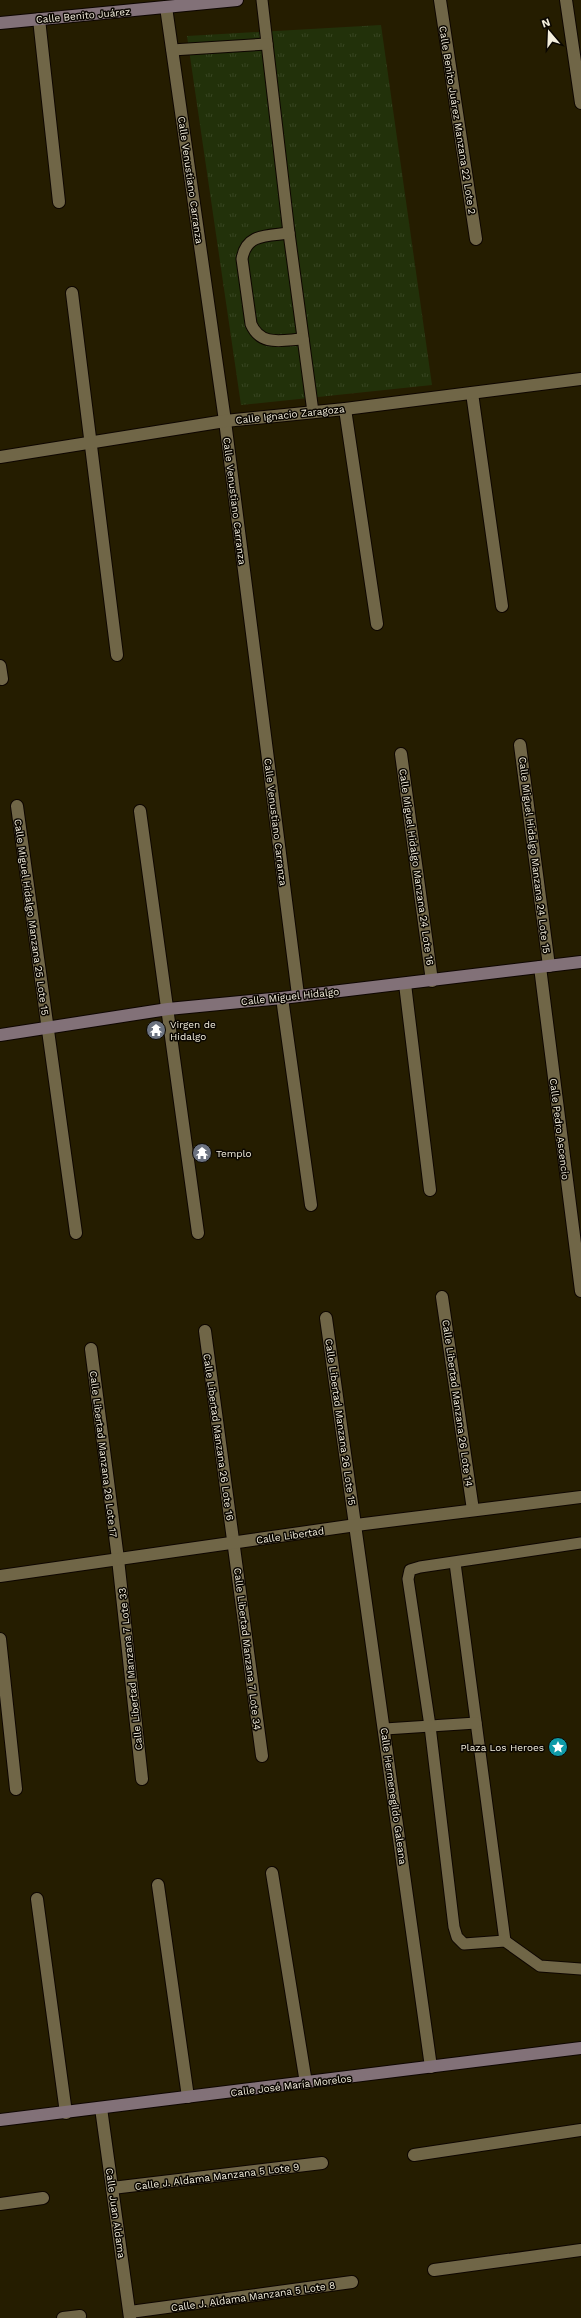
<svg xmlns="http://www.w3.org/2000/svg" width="581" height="2318" font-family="'Work Sans',sans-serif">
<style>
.grass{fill:url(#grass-tufts)}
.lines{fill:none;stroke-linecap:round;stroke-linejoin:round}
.lane-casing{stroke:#0e0600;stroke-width:13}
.street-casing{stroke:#0e0600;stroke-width:14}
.secondary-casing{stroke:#0e0600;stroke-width:14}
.lane{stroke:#706647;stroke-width:11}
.street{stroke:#706647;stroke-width:12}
.secondary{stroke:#827178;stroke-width:12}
.labels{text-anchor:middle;stroke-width:3;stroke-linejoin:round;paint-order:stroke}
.street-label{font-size:10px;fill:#f3eedd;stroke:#0b0701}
.poi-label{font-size:10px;fill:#f3eedd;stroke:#0b0701;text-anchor:start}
</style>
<defs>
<pattern id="grass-tufts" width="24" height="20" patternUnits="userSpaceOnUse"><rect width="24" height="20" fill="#22310a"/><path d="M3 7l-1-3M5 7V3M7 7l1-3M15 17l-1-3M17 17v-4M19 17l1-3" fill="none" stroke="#384522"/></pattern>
</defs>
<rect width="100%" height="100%" fill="#251d00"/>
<!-- grass -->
<polygon class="grass" points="381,25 432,385 241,405 187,36"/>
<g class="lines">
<defs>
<g id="lane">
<polyline points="262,0 289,233 313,412"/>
<polyline points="172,50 267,44"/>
<path d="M289,233C268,236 246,233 242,259L251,324C261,347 282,340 303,339"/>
<polyline points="581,1543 420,1567 410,1570 408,1579 430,1726 454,1927 457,1937 464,1944 505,1941 540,1966 581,1969"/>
<polyline points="455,1563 505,1941"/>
<polyline points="385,1729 476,1723"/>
</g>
<g id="street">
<polyline points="440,0 476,239"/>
<polyline points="566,0 581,103"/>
<polyline points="166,7 225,421 298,995"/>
<polyline points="39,19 59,202"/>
<polyline points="72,293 117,655"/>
<polyline points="472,393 502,606"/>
<polyline points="345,409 377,624"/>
<polyline points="0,457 225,421 345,409 581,379"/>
<polyline points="0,666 2,679"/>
<polyline points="520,745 549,966"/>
<polyline points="401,754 432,981"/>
<polyline points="17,806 76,1233"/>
<polyline points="140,811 198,1233"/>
<polyline points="540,967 581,1291"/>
<polyline points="405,984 430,1190"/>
<polyline points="282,998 311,1205"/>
<polyline points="442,1297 473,1510"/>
<polyline points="326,1318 431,2067"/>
<polyline points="205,1331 262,1756"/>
<polyline points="91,1349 118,1559 142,1779"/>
<polyline points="0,1576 356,1525 581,1497"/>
<polyline points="0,1639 16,1789"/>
<polyline points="272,1873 306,2083"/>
<polyline points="158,1885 188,2097"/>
<polyline points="37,1899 66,2113"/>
<polyline points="101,2108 130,2318"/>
<polyline points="414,2155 581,2130"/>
<polyline points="112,2188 322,2163"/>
<polyline points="0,2204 43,2198"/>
<polyline points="434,2270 581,2250"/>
<polyline points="130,2312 352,2282"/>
<polyline points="63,2318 80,2316"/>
</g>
<g id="secondary">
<polyline points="0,23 237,0"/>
<polyline points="0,1035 168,1009 282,998 581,962"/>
<polyline points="0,2120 581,2048"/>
</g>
</defs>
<!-- lane casing -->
<use href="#lane" class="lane-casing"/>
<!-- street casing -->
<use href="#street" class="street-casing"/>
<!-- secondary casing -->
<use href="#secondary" class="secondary-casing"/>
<!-- lane -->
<use href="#lane" class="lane"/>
<!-- street -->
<use href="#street" class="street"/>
<!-- secondary -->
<use href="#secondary" class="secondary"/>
</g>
<!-- icons -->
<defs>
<symbol id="temple-disc" viewBox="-11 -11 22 22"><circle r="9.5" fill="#6b7280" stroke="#0b0701"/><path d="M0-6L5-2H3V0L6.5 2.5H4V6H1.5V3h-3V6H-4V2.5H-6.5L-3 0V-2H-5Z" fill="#fff"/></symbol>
<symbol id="sight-disc" viewBox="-11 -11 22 22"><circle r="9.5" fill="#0f9aa8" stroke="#0b0701"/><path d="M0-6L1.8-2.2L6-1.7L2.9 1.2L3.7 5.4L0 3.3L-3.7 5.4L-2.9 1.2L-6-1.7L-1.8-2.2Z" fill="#fff"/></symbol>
</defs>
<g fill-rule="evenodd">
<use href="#temple-disc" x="145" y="1019" width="22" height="22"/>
<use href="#temple-disc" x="191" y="1142" width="22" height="22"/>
<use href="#sight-disc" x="547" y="1736" width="22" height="22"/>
</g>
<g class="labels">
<!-- street labels -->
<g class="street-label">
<text transform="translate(83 15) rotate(-5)" y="4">Calle Benito Juárez</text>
<text transform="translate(458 120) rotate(81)" y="4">Calle Benito Juárez Manzana 22 Lote 2</text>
<text transform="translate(191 180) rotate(82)" y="4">Calle Venustiano Carranza</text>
<text transform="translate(290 414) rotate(-6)" y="4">Calle Ignacio Zaragoza</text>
<text transform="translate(235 501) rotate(83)" y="4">Calle Venustiano Carranza</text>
<text transform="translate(276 822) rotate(83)" y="4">Calle Venustiano Carranza</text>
<text transform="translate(535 855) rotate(83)" y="4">Calle Miguel Hidalgo Manzana 24 Lote 15</text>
<text transform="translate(417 867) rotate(82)" y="4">Calle Miguel Hidalgo Manzana 24 Lote 16</text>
<text transform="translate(32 917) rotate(82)" y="4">Calle Miguel Hidalgo Manzana 25 Lote 15</text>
<text transform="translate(290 996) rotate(-6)" y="4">Calle Miguel Hidalgo</text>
<text transform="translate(560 1129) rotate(83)" y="4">Calle Pedro Ascencio</text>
<text transform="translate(458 1403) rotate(82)" y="4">Calle Libertad Manzana 26 Lote 14</text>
<text transform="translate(341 1422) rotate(82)" y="4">Calle Libertad Manzana 26 Lote 15</text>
<text transform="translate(219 1437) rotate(82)" y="4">Calle Libertad Manzana 26 Lote 16</text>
<text transform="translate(104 1454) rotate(83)" y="4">Calle Libertad Manzana 26 Lote 17</text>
<text transform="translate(290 1535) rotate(-8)" y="4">Calle Libertad</text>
<text transform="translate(248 1649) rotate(83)" y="4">Calle Libertad Manzana 7 Lote 34</text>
<text transform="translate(130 1669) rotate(-96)" y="4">Calle Libertad Manzana 7 Lote 33</text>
<text transform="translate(394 1796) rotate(82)" y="4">Calle Hermenegildo Galeana</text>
<text transform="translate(291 2085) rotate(-7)" y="4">Calle José María Morelos</text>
<text transform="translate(217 2176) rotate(-7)" y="4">Calle J. Aldama Manzana 5 Lote 9</text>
<text transform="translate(116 2213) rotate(82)" y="4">Calle Juan Aldama</text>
<text transform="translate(253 2296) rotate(-8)" y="4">Calle J. Aldama Manzana 5 Lote 8</text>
</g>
<!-- poi labels -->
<g class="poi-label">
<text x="170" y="1028">Virgen de<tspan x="170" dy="12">Hidalgo</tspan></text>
<text x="216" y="1157">Templo</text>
<text x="544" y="1751" text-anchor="end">Plaza Los Heroes</text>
</g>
</g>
<!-- north arrow -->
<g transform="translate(549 32) rotate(341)" stroke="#0b0701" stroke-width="3" paint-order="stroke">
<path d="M0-3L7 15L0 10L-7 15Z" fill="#f3eedd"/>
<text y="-6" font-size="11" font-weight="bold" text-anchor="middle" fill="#f3eedd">N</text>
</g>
</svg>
